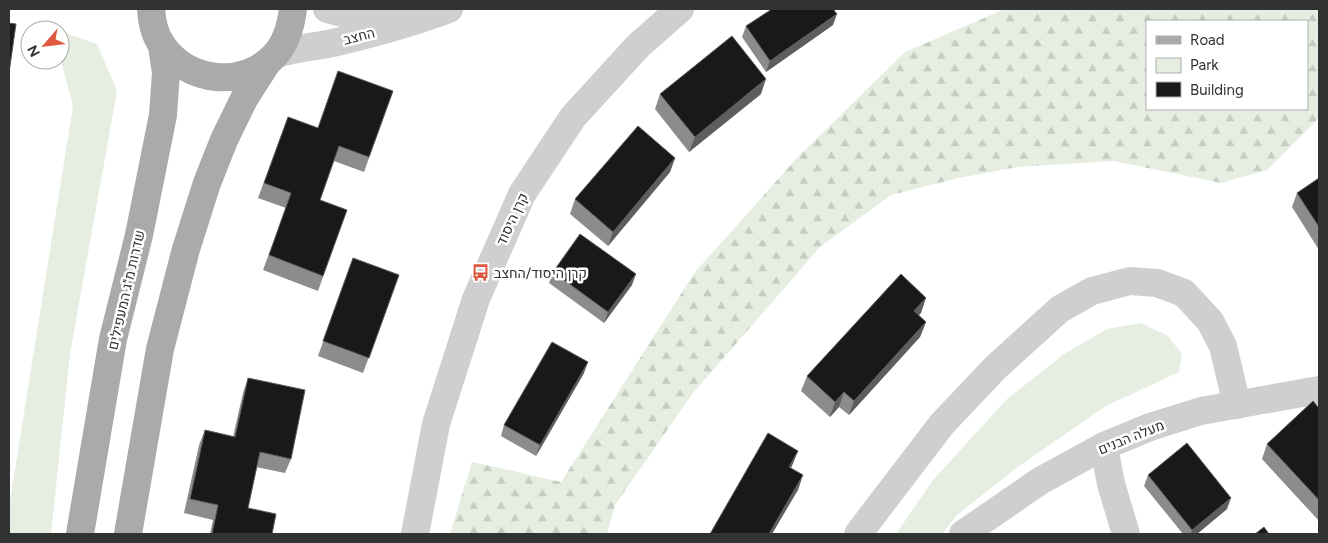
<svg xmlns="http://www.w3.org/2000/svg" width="1328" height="543" font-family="Figtree,Heebo,sans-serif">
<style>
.forest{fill:url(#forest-firs);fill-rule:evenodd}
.park{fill:#e5eee1}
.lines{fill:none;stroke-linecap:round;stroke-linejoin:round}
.minor{stroke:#cfcfcf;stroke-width:28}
.major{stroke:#aaa;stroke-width:28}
.wall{fill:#8c8c8c}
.shaded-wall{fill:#5e5e5e}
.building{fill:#191919;stroke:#5e5e5e}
.labels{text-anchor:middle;stroke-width:5;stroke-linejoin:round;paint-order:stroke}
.street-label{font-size:14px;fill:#323232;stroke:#fff}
.poi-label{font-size:14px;fill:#323232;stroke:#fff;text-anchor:start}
</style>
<defs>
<pattern id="forest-firs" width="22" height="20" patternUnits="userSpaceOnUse" patternTransform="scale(1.25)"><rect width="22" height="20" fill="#e5eee1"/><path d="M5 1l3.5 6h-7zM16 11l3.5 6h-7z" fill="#c5cdc2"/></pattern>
</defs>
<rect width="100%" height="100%" fill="#fff"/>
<!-- forest -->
<path class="forest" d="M1005,9H1319V118L1267,170L1221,183L1114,161L1017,167L959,178L891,195L820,247L693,393L615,505L607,534H450L472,462L561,482L695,272L797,158L905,52ZM1147,21H1307V109H1147Z"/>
<!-- park -->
<g class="park">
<polygon points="60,31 97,44 117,91 70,354 51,534 9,534 9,507 73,106 60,57"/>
<polygon points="1141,323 1168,336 1182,354 1179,372 1106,406 1019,466 957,515 942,534 896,534 933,480 1007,399 1064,354 1107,329"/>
</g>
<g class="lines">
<!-- minor -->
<g class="minor">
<polyline points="327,9 369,20 395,20"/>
<path d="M276,54C295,48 314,47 333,43C372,34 412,23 449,9"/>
<polyline points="1104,446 1111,484 1126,534"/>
<polyline points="415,534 436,424 476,299 522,194 573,117 638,46 680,9"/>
<polyline points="858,534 942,424 995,368 1060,309 1092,291 1130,281 1157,283 1184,293 1210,321 1223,346 1237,405"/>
<polyline points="963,534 1040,481 1104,446 1150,427 1201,411 1319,390"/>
</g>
<!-- major -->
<g class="major">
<path d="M151,9C152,22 154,34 162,45C187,83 244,89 275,55C287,42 291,25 293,9"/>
<polyline points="80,534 113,339 139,235 163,115 166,73 162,46"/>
<polyline points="128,534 160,349 186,249 207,183 224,140 244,99 267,63"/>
</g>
</g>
<!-- wall -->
<g class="wall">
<polygon points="833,25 766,72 742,37 746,26"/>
<polygon points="393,91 364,172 334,161 320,200 347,210 318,291 263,270 286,208 258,198 288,117 318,128"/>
<polygon points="660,94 761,94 689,152 655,109"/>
<polygon points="675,158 670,172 608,246 570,214 575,199"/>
<polygon points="1319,178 1319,250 1292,207 1297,193"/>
<polygon points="353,258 399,275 363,373 318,356"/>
<polygon points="553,272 632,285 604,323 549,283"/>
<polygon points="921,313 918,316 926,322 920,337 849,415 839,407 830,417 801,391 807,376"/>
<polygon points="584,373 536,456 501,436 504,425"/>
<polygon points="248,378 291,459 285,473 256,467 248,508 272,534 210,534 213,520 184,513 199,445 205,430 233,437 243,393"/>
<polygon points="1319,408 1319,521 1262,459 1267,444"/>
<polygon points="1148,475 1227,509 1197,534 1183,534 1144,486"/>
</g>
<!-- shaded-wall -->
<g class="shaded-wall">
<polygon points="837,14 833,25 766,72 770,61"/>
<polygon points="766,79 761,94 689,152 695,137"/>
<polygon points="675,158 670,172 608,246 613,232"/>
<polygon points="636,274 632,285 604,323 608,312"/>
<polygon points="926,298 921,313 908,326 914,311"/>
<polygon points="926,322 920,337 849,415 854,401"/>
<polygon points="588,362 584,373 536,456 540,445"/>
<polygon points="844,392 839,407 830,417 835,402"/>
<polygon points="798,451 792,466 784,482 789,467"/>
<polygon points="803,475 798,490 772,534 769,534"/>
<polygon points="1231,498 1227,509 1197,534 1191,534 1192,530"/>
</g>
<!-- building -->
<g class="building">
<polygon points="772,9 833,9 837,14 770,61 746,26"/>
<polygon points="9,23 16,24 9,73"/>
<polygon points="732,36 766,79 695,137 660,94"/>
<polygon points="338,71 393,91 369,157 339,146 320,200 347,210 323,276 269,255 291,193 264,183 288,117 318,128"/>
<polygon points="638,126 675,158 613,232 575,199"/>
<polygon points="1319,178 1319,227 1297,193"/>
<polygon points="580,234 636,274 608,312 553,272"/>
<polygon points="353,258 399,275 369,358 323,341"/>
<polygon points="901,274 926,298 914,311 926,322 854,401 844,392 835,402 807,376"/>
<polygon points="552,342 588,362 540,445 504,425"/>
<polygon points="248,378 305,390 291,459 260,452 248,508 276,514 272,534 212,534 218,505 190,499 205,430 235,437"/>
<polygon points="1313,401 1319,408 1319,500 1267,444"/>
<polygon points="768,433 798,451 789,467 803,475 769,534 710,534"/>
<polygon points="1187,443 1231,498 1192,530 1148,475"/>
<polygon points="1264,527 1269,534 1255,534"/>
</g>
<!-- icons -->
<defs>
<symbol id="bus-bare" viewBox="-9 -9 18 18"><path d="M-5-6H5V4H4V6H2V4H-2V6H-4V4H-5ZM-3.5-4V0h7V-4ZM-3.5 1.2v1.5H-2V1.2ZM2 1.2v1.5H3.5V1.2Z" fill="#dd5940" stroke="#fff" stroke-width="2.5" paint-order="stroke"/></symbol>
</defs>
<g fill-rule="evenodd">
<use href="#bus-bare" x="468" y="260" width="25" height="25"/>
</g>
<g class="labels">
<!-- street labels -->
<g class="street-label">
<text transform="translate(359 36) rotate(-14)" y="5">החצב</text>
<text transform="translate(512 219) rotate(-65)" y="5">קרן היסוד</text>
<text transform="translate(126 290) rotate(-77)" y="5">שדרות מ"ג המעפילים</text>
<text transform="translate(1131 437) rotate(-22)" y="5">מעלה הבנים</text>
</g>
<!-- poi labels -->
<g class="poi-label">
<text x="494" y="278">קרן היסוד/החצב</text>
</g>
</g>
<!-- border -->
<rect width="1328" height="543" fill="none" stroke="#323232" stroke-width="20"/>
<!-- legend -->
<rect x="1146" y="20" width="162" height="90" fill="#ffffff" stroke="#adadad"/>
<rect x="1156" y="36" width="25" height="8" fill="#aaaaaa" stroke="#adadad"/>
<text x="1190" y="45" font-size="15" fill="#323232">Road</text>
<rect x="1156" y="58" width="25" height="15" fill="#e5eee1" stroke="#adadad"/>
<text x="1190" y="70" font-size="15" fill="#323232">Park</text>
<rect x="1156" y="82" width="25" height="15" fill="#191919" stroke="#adadad"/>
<text x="1190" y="95" font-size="15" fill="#323232">Building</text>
<!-- north arrow -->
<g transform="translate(45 45) rotate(242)"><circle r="24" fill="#ffffff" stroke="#adadad"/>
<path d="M0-4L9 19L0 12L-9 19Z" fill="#dd5940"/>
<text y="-8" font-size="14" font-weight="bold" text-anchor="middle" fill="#323232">N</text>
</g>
</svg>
